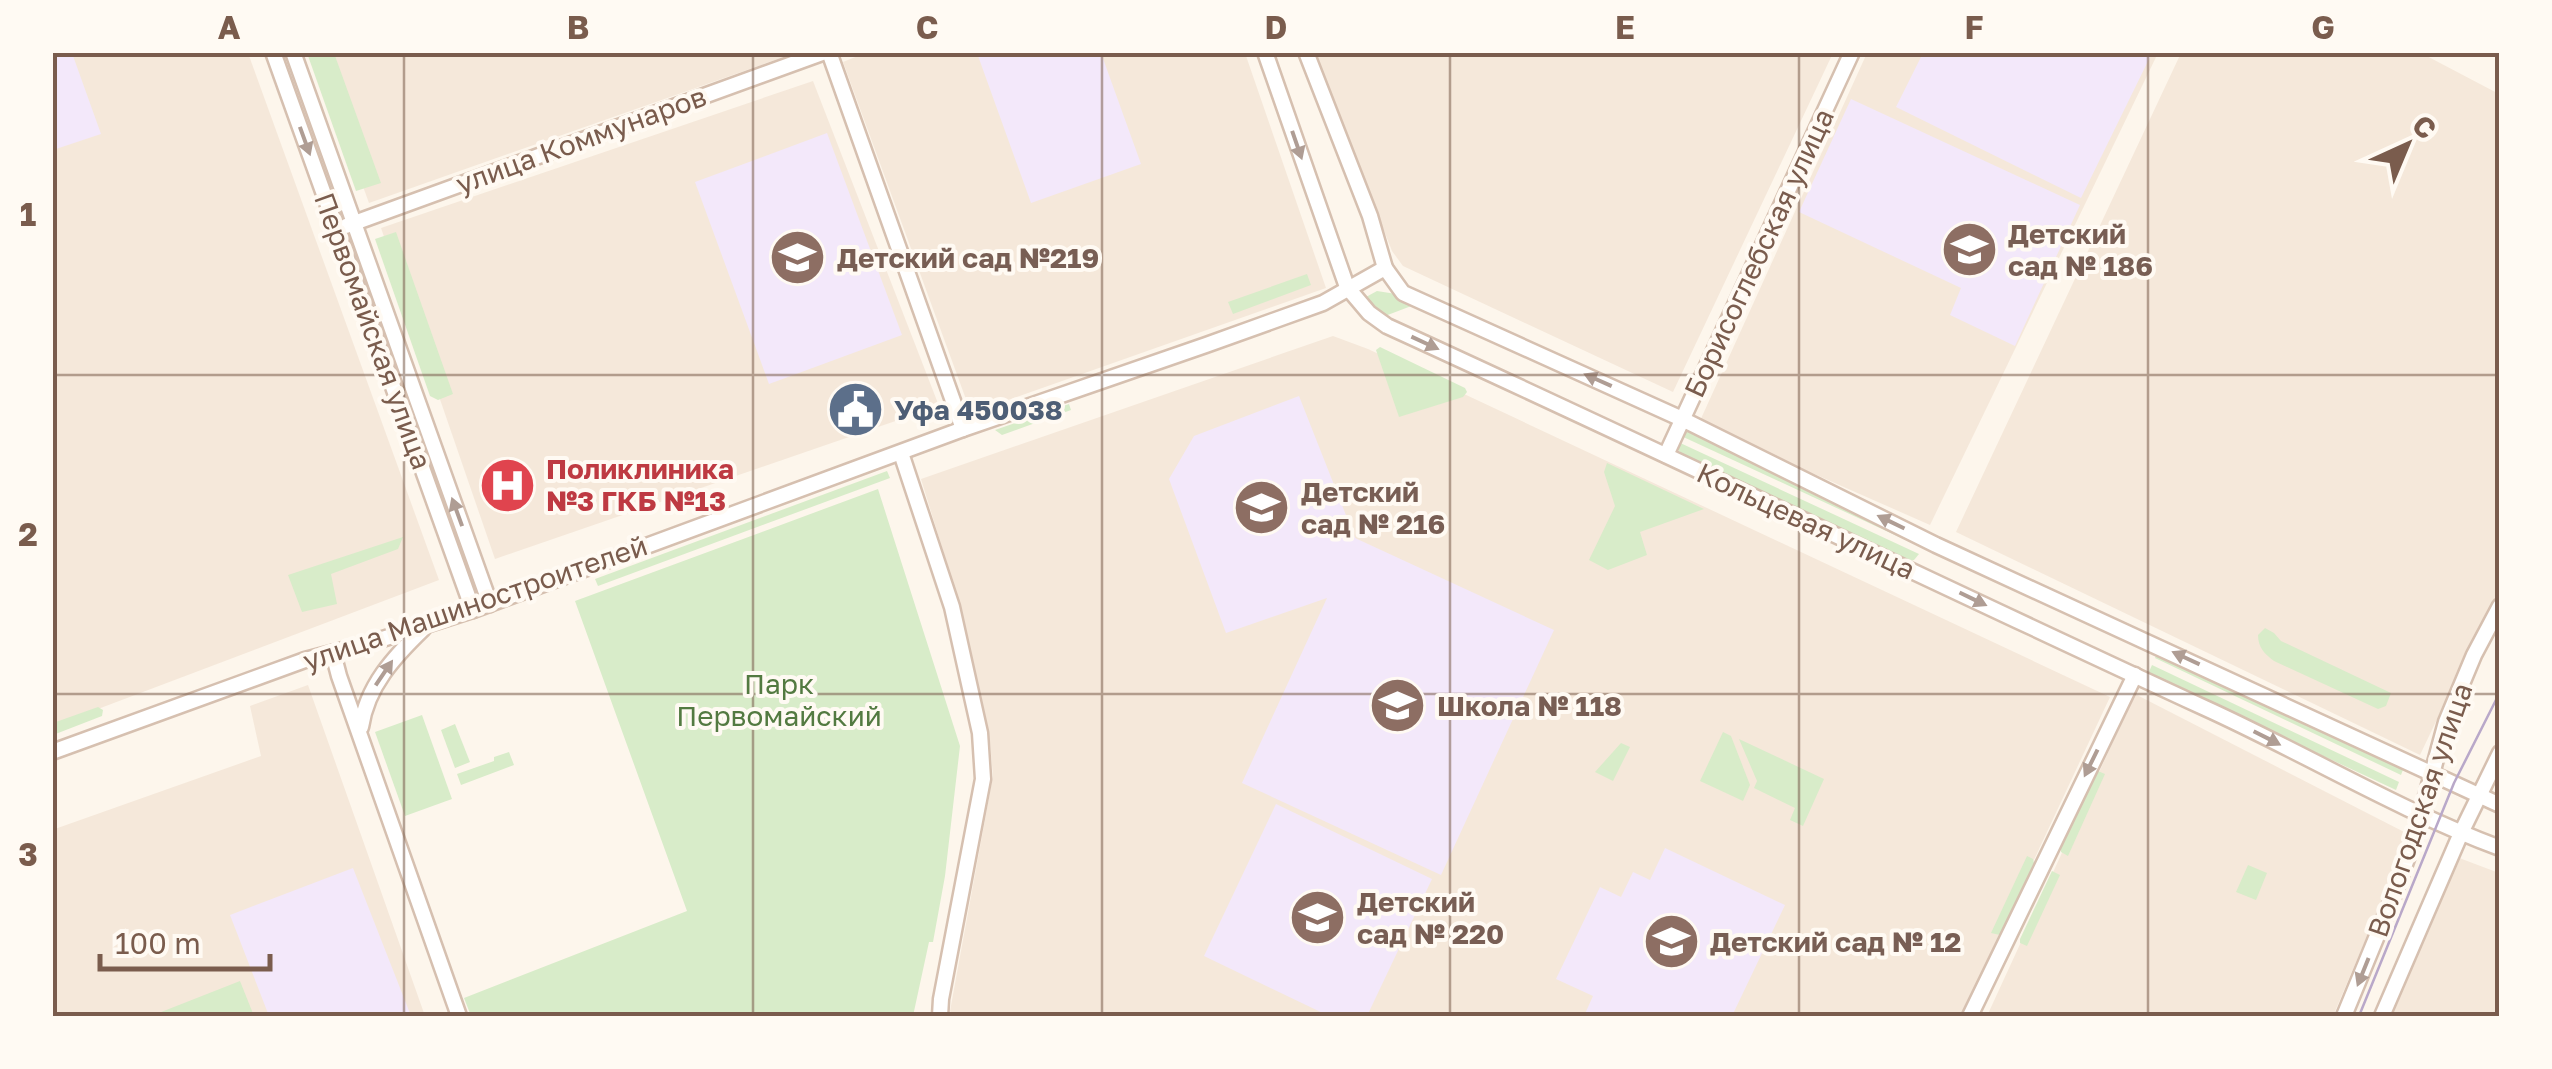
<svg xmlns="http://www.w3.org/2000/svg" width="2552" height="1069" font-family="'Golos Text',sans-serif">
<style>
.residential{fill:#f5e8da}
.education{fill:#f3e8fa}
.green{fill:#d8ecc9}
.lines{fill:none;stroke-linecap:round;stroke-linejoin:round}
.secondary-casing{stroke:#d6c0b0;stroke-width:19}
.secondary{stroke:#fff;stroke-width:14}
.tram{stroke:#b9a8c9;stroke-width:2.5}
.oneway{fill:#af9d94}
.grid{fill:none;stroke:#7a5c4d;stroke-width:2.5;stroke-opacity:0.55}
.labels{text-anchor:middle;stroke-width:8;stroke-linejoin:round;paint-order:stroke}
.street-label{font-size:28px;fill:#7a5c4d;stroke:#fffaf3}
.education-label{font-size:28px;font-weight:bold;fill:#785e54;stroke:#fffaf3;text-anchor:start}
.service-label{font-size:28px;font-weight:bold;fill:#4e5e75;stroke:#fffaf3;text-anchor:start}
.health-label{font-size:28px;font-weight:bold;fill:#be3a42;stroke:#fffaf3;text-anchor:start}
.park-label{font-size:28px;fill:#537a41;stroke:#fffaf3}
.neatline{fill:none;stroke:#7a5c4d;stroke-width:4}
.grid-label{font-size:32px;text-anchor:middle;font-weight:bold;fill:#7a5c4d}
</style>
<rect width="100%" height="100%" fill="#fdf6ec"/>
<!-- residential -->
<g class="residential">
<polygon points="314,52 795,53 369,203"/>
<polygon points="868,52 1245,53 1326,288 971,413 843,62"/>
<polygon points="53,53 248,53 439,580 53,726"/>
<polygon points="1314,53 1833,53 1673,392 1403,266 1392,251"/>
<polygon points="1867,53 2158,53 1930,525 1699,423"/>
<polygon points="2181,53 2421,53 2499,94 2499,589 2420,755 1956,532"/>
<polygon points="813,81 939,406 495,559 381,228"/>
<polygon points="1333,336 1368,349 2110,697 1961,1016 954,1016 950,1011 993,776 990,743 978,684 952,580 921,479"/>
<polygon points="308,685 425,1016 53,1016 52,830 261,756 250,706"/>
<polygon points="2135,694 2410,835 2333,1016 1987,1016"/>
<polygon points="2454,856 2499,873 2499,1016 2388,1016"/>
</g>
<!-- education -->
<g class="education">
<polygon points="52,53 72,53 101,134 53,150"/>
<polygon points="977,53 1101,53 1141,164 1031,203"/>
<polygon points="1923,53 1923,52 2152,53 2081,198 1896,107"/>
<polygon points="1851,99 2080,205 2015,346 1950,315 1961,288 1799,212"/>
<polygon points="827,133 902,335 769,384 695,182"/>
<polygon points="1299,396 1355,538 1554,630 1441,875 1242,783 1327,598 1226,633 1169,479 1194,436"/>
<polygon points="1276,804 1432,879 1367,1016 1329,1016 1204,956"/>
<polygon points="1665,848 1785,905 1732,1016 1584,1016 1593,996 1556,979 1600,887 1621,897 1633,872 1650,880"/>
<polygon points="353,868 411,1016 269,1016 230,915"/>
</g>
<!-- green -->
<g class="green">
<polygon points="307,53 334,53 381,183 356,191"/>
<polygon points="396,232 453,394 438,400 430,396 375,239"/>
<polygon points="1307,274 1311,285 1233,314 1228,302"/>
<polygon points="1377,291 1396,294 1414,305 1385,316 1368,303 1366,297"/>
<polygon points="1380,347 1465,388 1467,392 1463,397 1399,417 1376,350"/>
<polygon points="1069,404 1071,410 1002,435 995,430"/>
<polygon points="1684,431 1689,431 1919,539 1923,548 1679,435"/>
<polygon points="1676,441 1919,554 1914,560 1910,561 1681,453 1675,446"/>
<polygon points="1607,463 1704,509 1640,532 1647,555 1608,570 1589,560 1615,506 1604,472"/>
<polygon points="887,471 890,478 598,586 595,579"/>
<polygon points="878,489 960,746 945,876 933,942 929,942 913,1016 471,1016 464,998 687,911 575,601"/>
<polygon points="403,537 398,549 331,574 337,604 302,612 288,575"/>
<path d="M2265,628L2274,633L2281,641L2391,693L2386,706L2378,709L2274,661C2265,654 2258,648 2258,635Z"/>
<polygon points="2158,651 2404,767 2401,775 2155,658"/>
<polygon points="2152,665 2399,782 2396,790 2148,674"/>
<polygon points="98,707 103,710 102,716 53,735 53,723"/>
<polygon points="422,715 452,799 405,816 375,732"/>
<polygon points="455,724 470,762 455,768 441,730"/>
<polygon points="1723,732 1731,736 1750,785 1743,801 1700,781"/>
<polygon points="1739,739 1824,779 1803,826 1790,820 1795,808 1754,788 1757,781"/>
<polygon points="1621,743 1630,747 1613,781 1595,772"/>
<polygon points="509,752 514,765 461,785 457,774 494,761 494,757"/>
<polygon points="2098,771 2105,774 2068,856 2061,852 2061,848"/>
<polygon points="2027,856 2033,859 2034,863 2000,935 1991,933"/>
<polygon points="2248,865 2267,873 2256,900 2236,892"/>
<polygon points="2052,871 2060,875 2027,946 2020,943 2020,939"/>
<polygon points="240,981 254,1016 151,1016"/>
</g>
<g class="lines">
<defs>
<g id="secondary">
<polyline points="273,52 473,610"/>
<polyline points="293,52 490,604"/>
<polyline points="829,52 963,429"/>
<path d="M1265,52L1347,287L1369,313L1387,326C1661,451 1932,582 2205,708C2304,753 2398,810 2500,848"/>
<polyline points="1306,52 1370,216 1385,268 1403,293 1682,419 1936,545 2500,805"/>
<polyline points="346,226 825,52"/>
<polyline points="901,453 952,607 980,733 983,779 941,999 940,1016"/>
<polyline points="1666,455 1852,52"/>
<polyline points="333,653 339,676 459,1016"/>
<path d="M361,727C367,686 394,657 423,629"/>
<polyline points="52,752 305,660 370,643 473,610 963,429 1206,345 1323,303 1385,268"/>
<polyline points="1970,1016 2135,675"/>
<polyline points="2344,1016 2393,897 2415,837 2446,722 2474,655 2500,606"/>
<polyline points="2382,1016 2461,833 2500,753"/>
</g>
</defs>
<!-- secondary casing -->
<use href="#secondary" class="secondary-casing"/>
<!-- secondary -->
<use href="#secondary" class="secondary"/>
<!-- tram -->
<polyline class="tram" points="2359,1016 2454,783 2500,692"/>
</g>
<!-- one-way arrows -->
<defs><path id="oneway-solid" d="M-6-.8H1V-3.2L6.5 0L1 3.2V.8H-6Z" transform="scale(2.5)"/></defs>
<g class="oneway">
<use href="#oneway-solid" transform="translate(305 141) rotate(70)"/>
<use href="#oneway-solid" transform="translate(1297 145) rotate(71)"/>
<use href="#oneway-solid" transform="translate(1425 343) rotate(25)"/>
<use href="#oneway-solid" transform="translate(1598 380) rotate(-156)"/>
<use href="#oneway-solid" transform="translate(457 512) rotate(-110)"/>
<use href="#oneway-solid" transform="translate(1891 522) rotate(-154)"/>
<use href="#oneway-solid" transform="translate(1973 599) rotate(26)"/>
<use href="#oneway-solid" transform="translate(2186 658) rotate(-155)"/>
<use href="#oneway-solid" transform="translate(384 673) rotate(-56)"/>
<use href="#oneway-solid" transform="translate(2267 738) rotate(27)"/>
<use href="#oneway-solid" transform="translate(2091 763) rotate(116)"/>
<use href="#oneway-solid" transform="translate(2363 972) rotate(112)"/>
</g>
<!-- grid -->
<path class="grid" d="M404,52V1016M753,52V1016M1102,52V1016M1450,52V1016M1799,52V1016M2148,52V1016M52,375H2500M52,694H2500"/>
<!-- icons -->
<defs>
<symbol id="school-disc" viewBox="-11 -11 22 22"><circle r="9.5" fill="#8d6e63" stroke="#fffaf3"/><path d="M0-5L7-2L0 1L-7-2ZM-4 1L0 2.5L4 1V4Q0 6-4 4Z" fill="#fff"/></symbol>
<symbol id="civic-disc" viewBox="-11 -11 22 22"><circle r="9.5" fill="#5c6f8a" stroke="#fffaf3"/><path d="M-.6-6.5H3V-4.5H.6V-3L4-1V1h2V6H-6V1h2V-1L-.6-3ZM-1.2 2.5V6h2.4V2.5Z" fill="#fff"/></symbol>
<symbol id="hospital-disc" viewBox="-11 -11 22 22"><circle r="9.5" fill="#e0444e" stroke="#fffaf3"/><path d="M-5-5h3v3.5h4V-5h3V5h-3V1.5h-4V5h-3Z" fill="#fff"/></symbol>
</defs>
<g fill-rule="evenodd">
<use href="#school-disc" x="1938" y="218" width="63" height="63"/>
<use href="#school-disc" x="766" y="226" width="63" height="63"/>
<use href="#civic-disc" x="824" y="378" width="63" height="63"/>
<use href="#hospital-disc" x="476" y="454" width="63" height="63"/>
<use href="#school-disc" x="1230" y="476" width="63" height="63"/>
<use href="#school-disc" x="1366" y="674" width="63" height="63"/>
<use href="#school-disc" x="1286" y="886" width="63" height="63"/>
<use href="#school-disc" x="1640" y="910" width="63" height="63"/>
</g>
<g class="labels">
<!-- street labels -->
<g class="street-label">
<text transform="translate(581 140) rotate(-20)" y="10">улица Коммунаров</text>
<text transform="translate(1759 253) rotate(-65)" y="10">Борисоглебская улица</text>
<text transform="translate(373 331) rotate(70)" y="10">Первомайская улица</text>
<text transform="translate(1806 521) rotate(25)" y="10">Кольцевая улица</text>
<text transform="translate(475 603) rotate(-19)" y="10">улица Машиностроителей</text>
<text transform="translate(2420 810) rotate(-71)" y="10">Вологодская улица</text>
</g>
<!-- education labels -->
<g class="education-label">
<text x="2008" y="244">Детский<tspan x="2008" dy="32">сад № 186</tspan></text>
<text x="837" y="268">Детский сад №219</text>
<text x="1301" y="502">Детский<tspan x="1301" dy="32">сад № 216</tspan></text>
<text x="1437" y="716">Школа № 118</text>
<text x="1357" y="912">Детский<tspan x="1357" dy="32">сад № 220</tspan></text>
<text x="1710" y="952">Детский сад № 12</text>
</g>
<!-- service labels -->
<g class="service-label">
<text x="894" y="420">Уфа 450038</text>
</g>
<!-- health labels -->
<g class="health-label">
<text x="546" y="479">Поликлиника<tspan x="546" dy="32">№3 ГКБ №13</tspan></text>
</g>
<!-- park labels -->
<g class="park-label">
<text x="779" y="694">Парк<tspan x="779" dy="32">Первомайский</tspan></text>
</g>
</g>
<!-- border -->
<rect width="2552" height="1069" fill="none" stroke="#fffaf3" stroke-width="110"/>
<!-- north arrow -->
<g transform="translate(2407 145) rotate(44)" stroke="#fffaf3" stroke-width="8" paint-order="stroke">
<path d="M0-8L18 38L0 25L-18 38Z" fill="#7a5c4d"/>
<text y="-15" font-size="28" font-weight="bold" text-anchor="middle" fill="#7a5c4d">С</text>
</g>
<!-- scale -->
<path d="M100 954v15h170v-15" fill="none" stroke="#7a5c4d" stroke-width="5"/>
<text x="115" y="954" font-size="30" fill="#7a5c4d" stroke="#fffaf3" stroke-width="8" paint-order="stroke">100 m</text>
<rect x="55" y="55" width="2442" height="959" class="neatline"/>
<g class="grid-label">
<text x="229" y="39">A</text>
<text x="578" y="39">B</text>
<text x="927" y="39">C</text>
<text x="1276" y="39">D</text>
<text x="1625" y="39">E</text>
<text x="1974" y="39">F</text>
<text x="2323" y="39">G</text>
<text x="28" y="226">1</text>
<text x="28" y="546">2</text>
<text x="28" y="866">3</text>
</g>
</svg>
